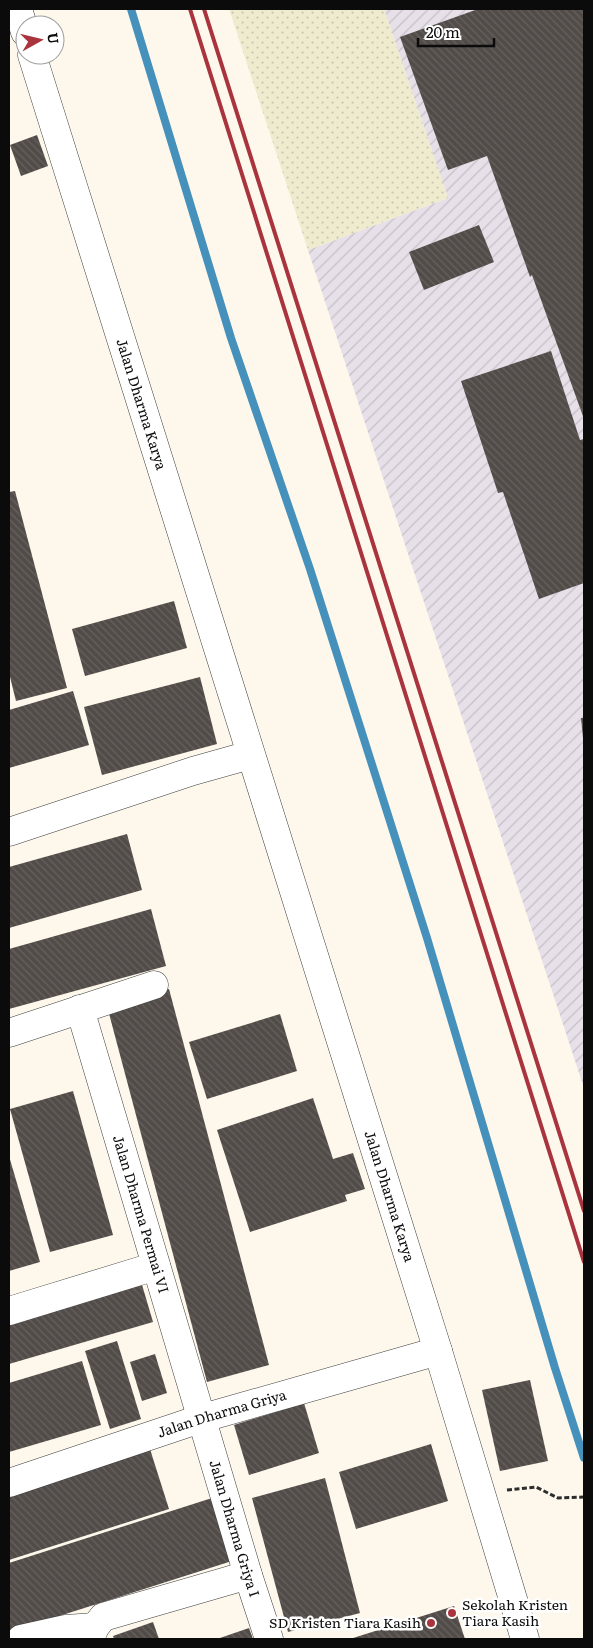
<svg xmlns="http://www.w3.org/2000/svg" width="593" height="1648" font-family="Literata,serif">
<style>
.industrial{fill:url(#industrial-furrows)}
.farmland{fill:url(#farmland-dots)}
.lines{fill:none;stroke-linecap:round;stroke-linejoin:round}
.stream{stroke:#4691bc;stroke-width:8}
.building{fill:url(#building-back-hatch)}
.minor-casing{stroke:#3e3e3e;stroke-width:29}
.path{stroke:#2d2d2d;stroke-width:3;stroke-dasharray:5 2.5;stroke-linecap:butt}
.minor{stroke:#fff;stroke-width:28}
.rail{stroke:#a9343e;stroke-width:4}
.poi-dot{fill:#a9343e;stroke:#fff;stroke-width:2}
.labels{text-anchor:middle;stroke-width:5;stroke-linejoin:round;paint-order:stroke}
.street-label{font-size:14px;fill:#0b0b0b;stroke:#fff}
.poi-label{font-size:14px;fill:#0b0b0b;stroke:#fff;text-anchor:start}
</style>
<defs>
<pattern id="industrial-furrows" width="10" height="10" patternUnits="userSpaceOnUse" patternTransform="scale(1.25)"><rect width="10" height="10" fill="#e7e0e9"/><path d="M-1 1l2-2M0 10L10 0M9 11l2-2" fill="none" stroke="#c5bfc6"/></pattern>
<pattern id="farmland-dots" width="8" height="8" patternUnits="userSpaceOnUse" patternTransform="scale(1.25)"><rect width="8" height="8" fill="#efebce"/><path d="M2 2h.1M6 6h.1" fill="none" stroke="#ccc8b0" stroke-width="1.8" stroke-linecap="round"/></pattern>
<pattern id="building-back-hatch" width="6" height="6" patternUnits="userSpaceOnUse" patternTransform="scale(1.25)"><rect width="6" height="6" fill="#524c49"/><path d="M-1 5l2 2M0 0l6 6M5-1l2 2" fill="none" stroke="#66615f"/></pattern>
</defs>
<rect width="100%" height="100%" fill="#fdf8eb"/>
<!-- industrial -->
<polygon class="industrial" points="384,9 584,9 584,1088 308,250 448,198"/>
<!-- farmland -->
<polygon class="farmland" points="229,9 384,9 448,198 308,250"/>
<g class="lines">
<!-- stream -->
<polyline class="stream" points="131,9 231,338 310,569 427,938 555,1368 584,1458"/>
</g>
<!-- building -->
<g class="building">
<polygon points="478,9 584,9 584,419 532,275 530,277 487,156 448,170 400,37"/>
<polygon points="37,135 48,166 21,176 10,145"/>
<polygon points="479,225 494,262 424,290 409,252"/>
<polygon points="551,351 580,440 584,439 584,583 539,599 503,492 498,493 461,381"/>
<polygon points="15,491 67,688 16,701 9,673 9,492"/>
<polygon points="174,601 187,648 85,676 72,629"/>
<polygon points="200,677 217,744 102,775 84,707"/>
<polygon points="73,691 89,745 9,768 9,710"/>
<polygon points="581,718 584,718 584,737 583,738"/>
<polygon points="127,834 142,890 9,928 9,867"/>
<polygon points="151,909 166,966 9,1009 9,949"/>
<polygon points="169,989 269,1365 207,1382 107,1006"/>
<polygon points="280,1014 297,1071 207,1099 189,1042"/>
<polygon points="73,1091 113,1235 50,1252 10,1109"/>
<polygon points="313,1098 333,1159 353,1153 365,1189 345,1195 347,1201 250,1232 217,1130"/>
<polygon points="9,1156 40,1262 9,1271"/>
<polygon points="140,1278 153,1322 9,1364 9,1317"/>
<polygon points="117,1341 141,1419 110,1429 85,1351"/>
<polygon points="155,1354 167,1393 142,1401 130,1362"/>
<polygon points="82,1361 101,1425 9,1452 9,1383"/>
<polygon points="530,1380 548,1461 500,1471 482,1390"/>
<polygon points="304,1403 319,1453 249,1475 234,1425"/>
<polygon points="431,1444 448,1501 356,1529 339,1472"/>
<polygon points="149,1446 169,1509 9,1560 9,1491"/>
<polygon points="325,1478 360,1613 288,1632 252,1498"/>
<polygon points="212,1498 232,1561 9,1632 9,1563"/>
<polygon points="454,1606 465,1639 350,1639"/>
<polygon points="153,1622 159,1639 114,1639 113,1636"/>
<polygon points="249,1628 253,1639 217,1639"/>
</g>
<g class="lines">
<defs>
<g id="minor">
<polyline points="18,9 25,32"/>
<path id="s1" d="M32,55L438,1351L525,1639"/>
<polyline points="9,832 193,771 250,755"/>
<path id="s2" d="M80,1009L248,1575L269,1639"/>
<polyline points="9,1033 154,985"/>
<polyline points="9,1311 156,1266"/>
<path id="s3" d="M9,1483L203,1418L438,1351"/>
<polyline points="21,1639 66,1629 95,1627"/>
<polyline points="90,1639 95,1627 103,1617 248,1575"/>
</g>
</defs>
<!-- minor casing -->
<use href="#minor" class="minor-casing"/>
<!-- path -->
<polyline class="path" points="507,1490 536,1487 558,1498 584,1497"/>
<!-- minor -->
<use href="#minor" class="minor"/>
<!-- rail -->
<g class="rail">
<polyline points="190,9 584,1262"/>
<polyline points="204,9 584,1211"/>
</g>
</g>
<!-- markers -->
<g class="poi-dot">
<circle cx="452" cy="1613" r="5"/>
<circle cx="431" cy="1623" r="5"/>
</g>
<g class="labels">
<!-- street labels -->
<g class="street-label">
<text dy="5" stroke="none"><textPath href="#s1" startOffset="366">Jalan Dharma Karya</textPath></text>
<text dy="5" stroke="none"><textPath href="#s1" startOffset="1196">Jalan Dharma Karya</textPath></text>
<text dy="5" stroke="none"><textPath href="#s2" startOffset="214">Jalan Dharma Permai VI</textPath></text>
<text dy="5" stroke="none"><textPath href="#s3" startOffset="224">Jalan Dharma Griya</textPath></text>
<text dy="5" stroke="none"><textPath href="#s2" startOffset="542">Jalan Dharma Griya I</textPath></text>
</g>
<!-- poi labels -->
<g class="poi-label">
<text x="462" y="1610">Sekolah Kristen<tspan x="462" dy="16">Tiara Kasih</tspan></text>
<text x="421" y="1628" text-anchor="end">SD Kristen Tiara Kasih</text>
</g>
</g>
<!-- border -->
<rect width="593" height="1648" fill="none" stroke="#0b0b0b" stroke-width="20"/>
<!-- north arrow -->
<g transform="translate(40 40) rotate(82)"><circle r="24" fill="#ffffff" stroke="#9d9d9d"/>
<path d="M0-4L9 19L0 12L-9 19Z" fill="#a9343e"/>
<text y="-8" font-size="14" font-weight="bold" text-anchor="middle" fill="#0b0b0b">U</text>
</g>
<!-- scale -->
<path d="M418 38v8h76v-8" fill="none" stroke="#0b0b0b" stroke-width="2.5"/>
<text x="426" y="38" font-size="15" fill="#0b0b0b" stroke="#ffffff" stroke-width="4" paint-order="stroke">20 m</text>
</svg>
